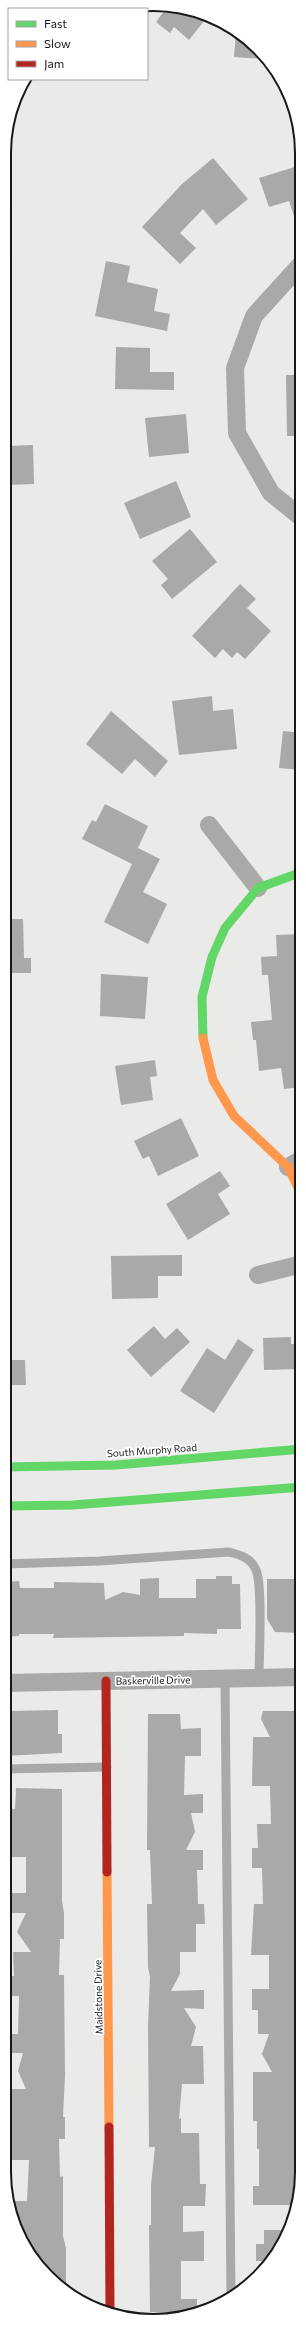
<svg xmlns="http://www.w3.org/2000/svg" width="306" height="2325" font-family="Commissioner,sans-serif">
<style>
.building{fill:#a8a9a8}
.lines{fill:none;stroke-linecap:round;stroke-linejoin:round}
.lane{stroke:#a9a9a8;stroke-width:9}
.street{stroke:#a9a9a8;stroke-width:18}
.fast{stroke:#63d668;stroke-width:9}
.slow{stroke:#ff974d;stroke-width:9}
.jam{stroke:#b3261e;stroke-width:9}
.labels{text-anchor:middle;stroke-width:3.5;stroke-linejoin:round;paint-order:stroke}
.street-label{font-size:10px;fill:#171817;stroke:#fff}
.rim{fill:none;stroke:#171817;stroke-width:2}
</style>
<rect width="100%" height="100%" fill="#eaebe9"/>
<!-- building -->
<g class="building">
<polygon points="168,6 185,10 208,16 189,40 174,27 170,33 156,22"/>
<polygon points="236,32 259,48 266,59 234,57"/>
<polygon points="213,158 248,199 216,225 203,209 180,233 196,248 180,264 142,227 182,184"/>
<polygon points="298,166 302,179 302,231 299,232 289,201 269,207 259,178"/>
<polygon points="106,261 130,266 127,282 158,289 154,311 170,314 167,331 95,316"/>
<polygon points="116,347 150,348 150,372 174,372 174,390 115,389"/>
<polygon points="286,375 302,375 302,436 287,436"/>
<polygon points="186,414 189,453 149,457 145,418"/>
<polygon points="33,445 34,484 9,485 9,446"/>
<polygon points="176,481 191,517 140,539 124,503"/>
<polygon points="190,529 217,562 172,599 161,585 168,579 152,561"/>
<polygon points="240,584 256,599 247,608 271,631 245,659 237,652 232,658 223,649 215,658 192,636"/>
<polygon points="212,696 213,711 233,709 237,749 179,755 172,701"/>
<polygon points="111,711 168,761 155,777 135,759 122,774 86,744"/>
<polygon points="283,731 302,733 302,770 279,768"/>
<polygon points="105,804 148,826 138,848 160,859 143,892 167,904 148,944 104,922 132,864 82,839 92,820 96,822"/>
<polygon points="4,919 23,919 24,958 31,958 31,973 4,973"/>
<polygon points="302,934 302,1087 284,1089 281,1068 259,1071 256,1040 253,1040 251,1022 272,1020 268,975 262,975 261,957 277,956 276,935"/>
<polygon points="101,974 148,977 145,1019 100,1016"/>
<polygon points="155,1060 157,1076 150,1077 153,1100 121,1105 115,1066"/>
<polygon points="181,1118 199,1156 158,1176 149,1156 143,1159 134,1141"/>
<polygon points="220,1171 230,1186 218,1194 230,1214 188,1240 166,1204"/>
<polygon points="182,1255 182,1276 158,1276 158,1298 112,1299 111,1256"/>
<polygon points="154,1326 165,1339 177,1328 190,1342 151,1377 127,1350"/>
<polygon points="291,1337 291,1344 302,1344 302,1369 264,1370 263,1338"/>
<polygon points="238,1339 254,1350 214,1413 180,1391 207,1348 225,1360"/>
<polygon points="4,1360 25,1360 26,1385 4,1385"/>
<polygon points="216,1576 232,1576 232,1584 240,1584 241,1629 217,1629 217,1634 184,1633 184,1636 53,1638 54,1634 19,1634 19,1636 4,1637 5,1582 19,1581 20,1588 54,1588 54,1582 104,1583 105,1600 123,1592 140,1595 140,1579 159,1578 159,1598 196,1598 196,1579 216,1579"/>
<polygon points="267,1579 302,1579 302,1633 275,1632 267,1619"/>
<polygon points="58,1710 58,1734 62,1734 62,1753 4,1756 4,1735 11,1735 11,1711"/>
<polygon points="263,1711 302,1711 302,2182 295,2205 253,2205 253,2186 259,2186 259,2149 257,2149 257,2121 253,2121 253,2072 272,2072 262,2054 269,2034 258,2034 258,2010 252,2010 252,1989 269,1989 269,1955 251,1955 254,1904 263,1904 262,1868 252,1868 252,1848 258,1848 257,1824 271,1824 270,1786 252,1786 253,1737 270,1737 261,1719"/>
<polygon points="148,1714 180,1714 181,1729 201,1728 201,1756 185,1756 184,1795 203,1794 203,1813 191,1813 195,1832 186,1850 203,1850 203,1870 197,1870 198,1904 204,1904 205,1924 196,1924 196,1952 180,1952 180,1974 171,1991 204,1990 204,2009 184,2008 196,2027 191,2046 203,2046 204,2084 182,2084 179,2119 181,2118 181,2133 199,2133 200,2184 206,2184 205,2206 183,2206 183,2232 204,2231 204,2261 181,2261 181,2299 197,2299 197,2314 176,2316 167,2316 167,2312 150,2312 149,2225 151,2225 151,2185 155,2147 149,2147 148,2025 150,1977 148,1967 147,1904 152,1904 150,1850 147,1850"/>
<polygon points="16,1788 62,1789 62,1901 64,1913 64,1939 60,1939 59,1975 64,1975 65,2075 63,2117 65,2117 65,2139 59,2139 60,2177 63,2176 63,2236 66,2248 66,2289 47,2277 15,2229 10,2201 27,2201 29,2160 9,2160 10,2089 26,2089 18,2071 23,2053 11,2053 11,2034 18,2034 19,1996 9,1996 9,1976 14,1976 13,1952 31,1952 17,1932 26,1913 8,1913 8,1893 26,1893 26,1857 8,1857 8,1809 15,1809"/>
<polygon points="264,2230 289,2230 287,2238 264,2267 264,2261 256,2261 256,2244 264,2244"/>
</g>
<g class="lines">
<!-- lane -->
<g class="lane">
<path d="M4,1564L99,1561L229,1552C241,1555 251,1558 256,1570C263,1586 259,1656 259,1678"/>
<polyline points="225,1679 231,2296"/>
<polyline points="4,1769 107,1767"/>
</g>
<!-- street -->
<g class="street">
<polyline points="302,518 271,493 237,433 235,368 254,316 302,263"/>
<polyline points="209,825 258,888"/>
<polyline points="288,1167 302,1159"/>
<polyline points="258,1275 302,1264"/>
<polyline points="4,1683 302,1677"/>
</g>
<!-- fast -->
<g class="fast">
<polyline points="203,1038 202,997 212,957 225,928 258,888 302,872"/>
<polyline points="4,1467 116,1465 302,1449"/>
<polyline points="4,1506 73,1505 302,1487"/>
</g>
<!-- slow -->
<g class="slow">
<polyline points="203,1038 213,1080 234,1116 288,1167 302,1196"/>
<polyline points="107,1872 109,2127"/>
</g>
<!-- jam -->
<g class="jam">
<polyline points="106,1681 107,1872"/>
<polyline points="109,2127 110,2313"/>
</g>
</g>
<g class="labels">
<!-- street labels -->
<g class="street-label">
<text transform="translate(152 1450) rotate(-4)" y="4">South Murphy Road</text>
<text transform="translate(153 1680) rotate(-1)" y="4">Baskerville Drive</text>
<text transform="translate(98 1997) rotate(-91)" y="4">Maidstone Drive</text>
</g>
</g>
<!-- crop -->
<path d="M0 0H306V2325H0ZM153 11H153A142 142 0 0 1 295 153V2172A142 142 0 0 1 153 2314H153A142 142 0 0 1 11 2172V153A142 142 0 0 1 153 11Z" fill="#fff" fill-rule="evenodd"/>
<path class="rim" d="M153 11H153A142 142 0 0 1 295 153V2172A142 142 0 0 1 153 2314H153A142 142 0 0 1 11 2172V153A142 142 0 0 1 153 11Z"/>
<!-- legend -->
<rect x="8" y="8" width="140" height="72" fill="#ffffff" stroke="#a2a3a2"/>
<rect x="16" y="21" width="20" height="6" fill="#63d668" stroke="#a2a3a2"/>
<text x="44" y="28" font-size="12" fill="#171817">Fast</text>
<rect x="16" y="41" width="20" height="6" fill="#ff974d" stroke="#a2a3a2"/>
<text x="44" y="48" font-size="12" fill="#171817">Slow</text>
<rect x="16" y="61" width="20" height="6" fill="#b3261e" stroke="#a2a3a2"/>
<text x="44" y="68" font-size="12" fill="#171817">Jam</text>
</svg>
